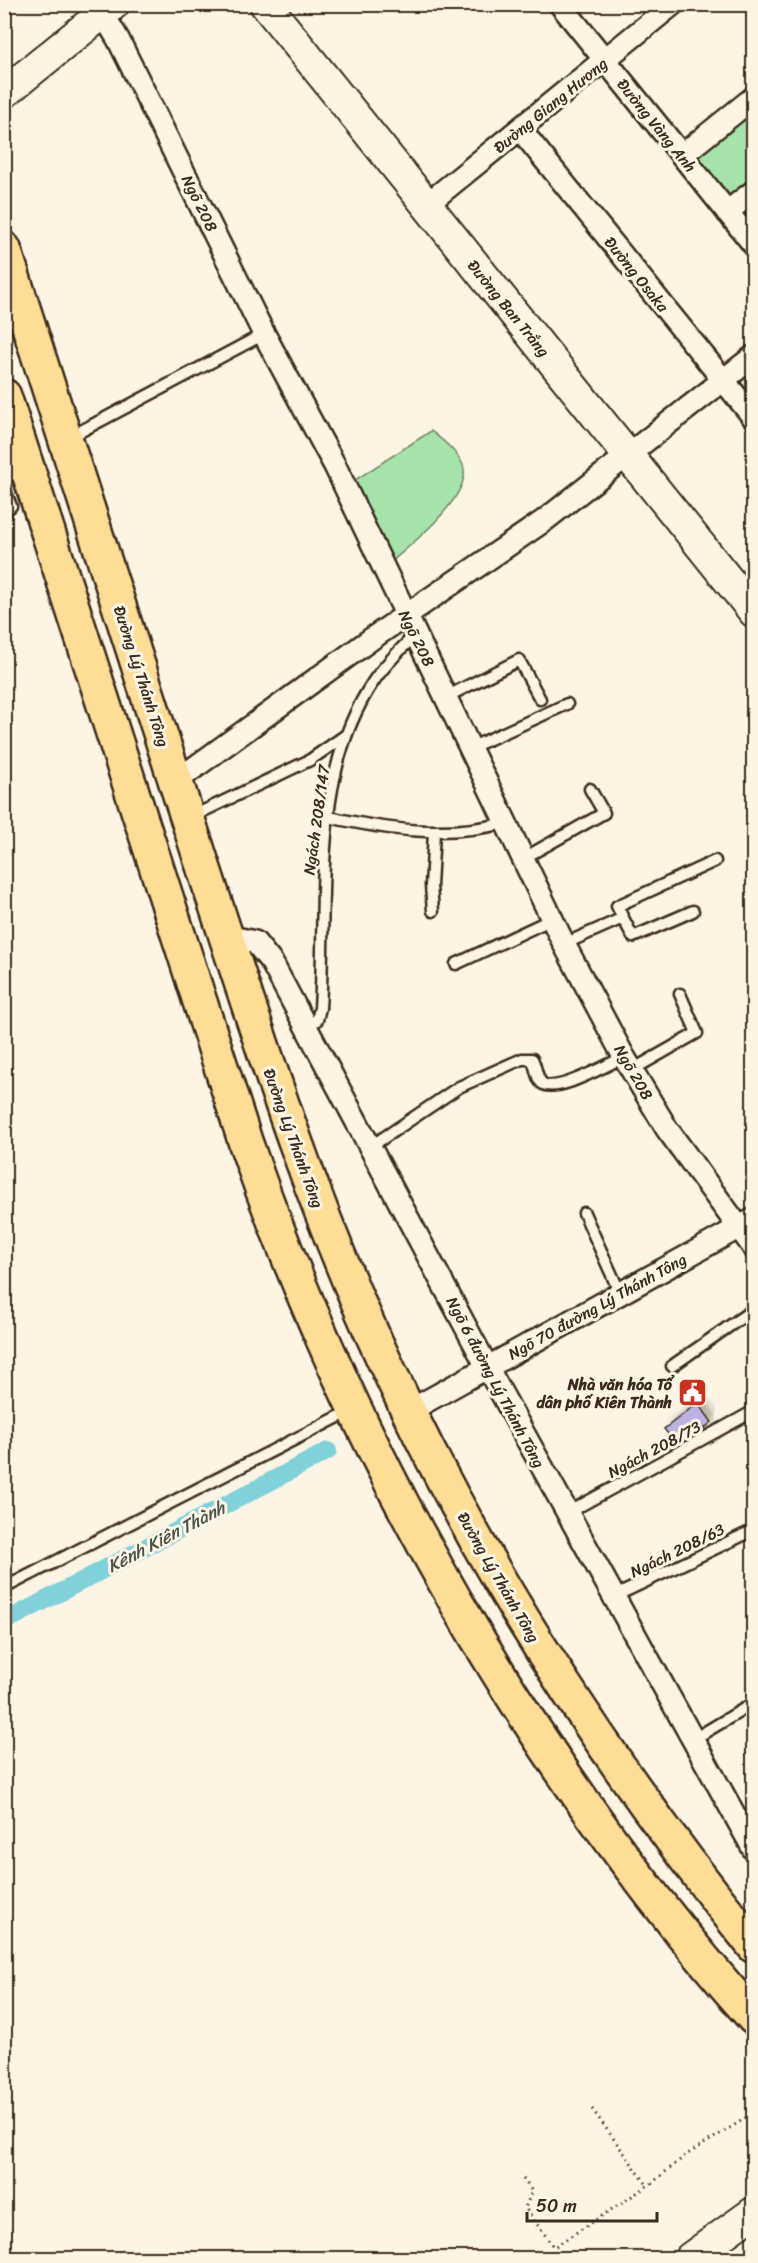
<svg xmlns="http://www.w3.org/2000/svg" width="758" height="2263" font-family="Sriracha,sans-serif">
<style>
.green{fill:#a5e3aa;stroke:#708664;stroke-width:1.5}
.lines{fill:none;stroke-linecap:round;stroke-linejoin:round}
.canal{stroke:#81d1da;stroke-width:18}
.building{fill:#beb2e3;stroke:#3b2a1e;stroke-width:1.5;filter:url(#shadow)}
.lane-casing{stroke:#3b2a1e;stroke-width:15}
.street-casing{stroke:#3b2a1e;stroke-width:26}
.secondary-casing{stroke:#3b2a1e;stroke-width:34}
.primary-casing{stroke:#3b2a1e;stroke-width:38}
.path{stroke:#3b2a1e;stroke-width:3;stroke-dasharray:1.5 4.5;stroke-linecap:butt}
.lane{stroke:#fcf5e5;stroke-width:10}
.street{stroke:#fcf5e5;stroke-width:21}
.secondary{stroke:#fcf5e5;stroke-width:30}
.primary{stroke:#fedd96;stroke-width:33}
.labels{text-anchor:middle;stroke-width:6;stroke-linejoin:round;paint-order:stroke}
.street-label{font-size:16px;fill:#3b2a1e;stroke:#fcf5e5}
.poi-label{font-size:16px;font-weight:bold;fill:#3b2a1e;stroke:#fcf5e5;text-anchor:end}
.water-label{font-size:18px;font-style:italic;fill:#4c544d;stroke:#fcf5e5}
</style>
<defs>
<filter id="shadow"><feDropShadow dx="5.5" dy="-5.5" stdDeviation="3" flood-color="#0004"/></filter>
</defs>
<rect width="100%" height="100%" fill="#fcf5e5"/>
<filter id="ink" filterUnits="userSpaceOnUse"><feTurbulence type="fractalNoise" baseFrequency=".0167" numOctaves="2"/><feDisplacementMap in="SourceGraphic" scale="12" xChannelSelector="R" yChannelSelector="G"/><feConvolveMatrix kernelMatrix="1 2 1 2 8 2 1 2 1" color-interpolation-filters="sRGB"/></filter>
<g filter="url(#ink)">
<!-- green -->
<g class="green">
<polygon points="753,97 753,191 727,212 682,155"/>
<path d="M431,431C442,440 457,451 463,465C474,494 412,544 392,561L352,482Z"/>
</g>
<g class="lines">
<!-- canal -->
<polyline class="canal" points="4,1622 328,1451"/>
</g>
<!-- building -->
<polygon class="building" points="698,1403 712,1422 679,1448 664,1429"/>
<g class="lines">
<defs>
<g id="lane">
<polyline points="68,438 264,334"/>
<polyline points="4,478 24,469"/>
<polyline points="4,488 11,506 4,512"/>
<polyline points="446,697 519,660 540,699"/>
<polyline points="470,748 567,704"/>
<polyline points="191,817 310,760 346,735"/>
<path d="M329,817C388,830 445,838 505,823"/>
<polyline points="524,858 604,813 590,789"/>
<polyline points="433,911 431,886 434,832"/>
<polyline points="623,918 633,937 693,911"/>
<polyline points="564,944 623,918 617,906 715,861"/>
<polyline points="456,964 552,919"/>
<path d="M306,1028L317,1020L320,1008C327,900 310,777 373,682C385,664 401,649 416,634"/>
<polyline points="632,1070 697,1033 680,994"/>
<path d="M370,1147L459,1087L522,1059H532C536,1066 536,1075 540,1081C551,1098 610,1063 624,1057"/>
<polyline points="584,1213 620,1293"/>
<polyline points="672,1366 754,1309"/>
<polyline points="567,1513 754,1411"/>
<polyline points="4,1588 352,1410"/>
<polyline points="613,1597 754,1530"/>
<polyline points="692,1740 754,1703"/>
</g>
<g id="street">
<polyline points="97,4 118,39 264,334 335,466 564,944 624,1057 667,1129 754,1248"/>
<polyline points="560,4 754,245"/>
<polyline points="520,129 754,418"/>
<polyline points="682,155 754,97"/>
<polyline points="426,205 673,4"/>
<polyline points="727,212 754,191"/>
<polyline points="176,781 374,637 545,520 754,356"/>
<polyline points="226,936 255,942 272,963 493,1378 754,1850"/>
<polyline points="409,1411 754,1219"/>
</g>
<g id="secondary">
<polyline points="265,4 754,612"/>
<polyline points="4,93 114,4"/>
<polyline points="690,2258 754,2212"/>
</g>
<g id="primary">
<path d="M4,249C70,452 135,655 200,857C256,1027 308,1197 384,1360C481,1570 608,1765 754,1946"/>
<path d="M4,396L246,1144C355,1457 533,1770 754,2018"/>
</g>
</defs>
<!-- lane casing -->
<use href="#lane" class="lane-casing"/>
<!-- street casing -->
<use href="#street" class="street-casing"/>
<!-- secondary casing -->
<use href="#secondary" class="secondary-casing"/>
<!-- primary casing -->
<use href="#primary" class="primary-casing"/>
<!-- path -->
<g class="path">
<polyline points="592,2109 648,2186"/>
<polyline points="523,2179 532,2191 525,2208 554,2247 652,2183 686,2155 754,2113"/>
</g>
<!-- lane -->
<use href="#lane" class="lane"/>
<!-- street -->
<use href="#street" class="street"/>
<!-- secondary -->
<use href="#secondary" class="secondary"/>
<!-- primary -->
<use href="#primary" class="primary"/>
</g>
</g>
<!-- icons -->
<defs>
<symbol id="civic-square" viewBox="-11 -11 22 22"><rect x="-9" y="-9" width="18" height="18" rx="4" fill="#c8321e" stroke="#fcf5e5"/><path d="M-.6-6.5H3V-4.5H.6V-3L4-1V1h2V6H-6V1h2V-1L-.6-3ZM-1.2 2.5V6h2.4V2.5Z" fill="#fff"/></symbol>
</defs>
<g fill-rule="evenodd">
<use href="#civic-square" x="676" y="1376" width="33" height="33"/>
</g>
<g class="labels">
<!-- street labels -->
<g class="street-label">
<text transform="translate(550 105) rotate(-39)" y="6">Đường Giang Hương</text>
<text transform="translate(657 125) rotate(51)" y="6">Đường Vàng Anh</text>
<text transform="translate(200 203) rotate(64)" y="6">Ngõ 208</text>
<text transform="translate(637 274) rotate(51)" y="6">Đường Osaka</text>
<text transform="translate(509 308) rotate(51)" y="6">Đường Ban Trắng</text>
<text transform="translate(417 638) rotate(64)" y="6">Ngõ 208</text>
<text transform="translate(142 676) rotate(72)" y="6">Đường Lý Thánh Tông</text>
<text transform="translate(316 820) rotate(-82)" y="6">Ngách 208/147</text>
<text transform="translate(634 1072) rotate(60)" y="6">Ngõ 208</text>
<text transform="translate(294 1138) rotate(70)" y="6">Đường Lý Thánh Tông</text>
<text transform="translate(597 1306) rotate(-29)" y="6">Ngõ 70 đường Lý Thánh Tông</text>
<text transform="translate(496 1382) rotate(62)" y="6">Ngõ 6 đường Lý Thánh Tông</text>
<text transform="translate(654 1449) rotate(-28)" y="6">Ngách 208/73</text>
<text transform="translate(677 1550) rotate(-26)" y="6">Ngách 208/63</text>
<text transform="translate(499 1577) rotate(60)" y="6">Đường Lý Thánh Tông</text>
</g>
<!-- poi labels -->
<g class="poi-label">
<text x="672" y="1390">Nhà văn hóa Tổ<tspan x="672" dy="18">dân phố Kiên Thành</tspan></text>
</g>
<!-- water labels -->
<g class="water-label">
<text transform="translate(166 1537) rotate(-28)" y="6">Kênh Kiên Thành</text>
</g>
</g>
<!-- margin -->
<rect width="758" height="2263" fill="none" stroke="#fcf5e5" stroke-width="24"/>
<rect x="12" y="12" width="734" height="2239" fill="none" stroke="#3b2a1e" stroke-width="2" filter="url(#ink)"/>
<!-- scale -->
<path d="M527 2212v9h130v-9" fill="none" stroke="#3b2a1e" stroke-width="3"/>
<text x="536" y="2212" font-size="18" fill="#3b2a1e" stroke="#fcf5e5" stroke-width="4.5" paint-order="stroke">50 m</text>
</svg>
